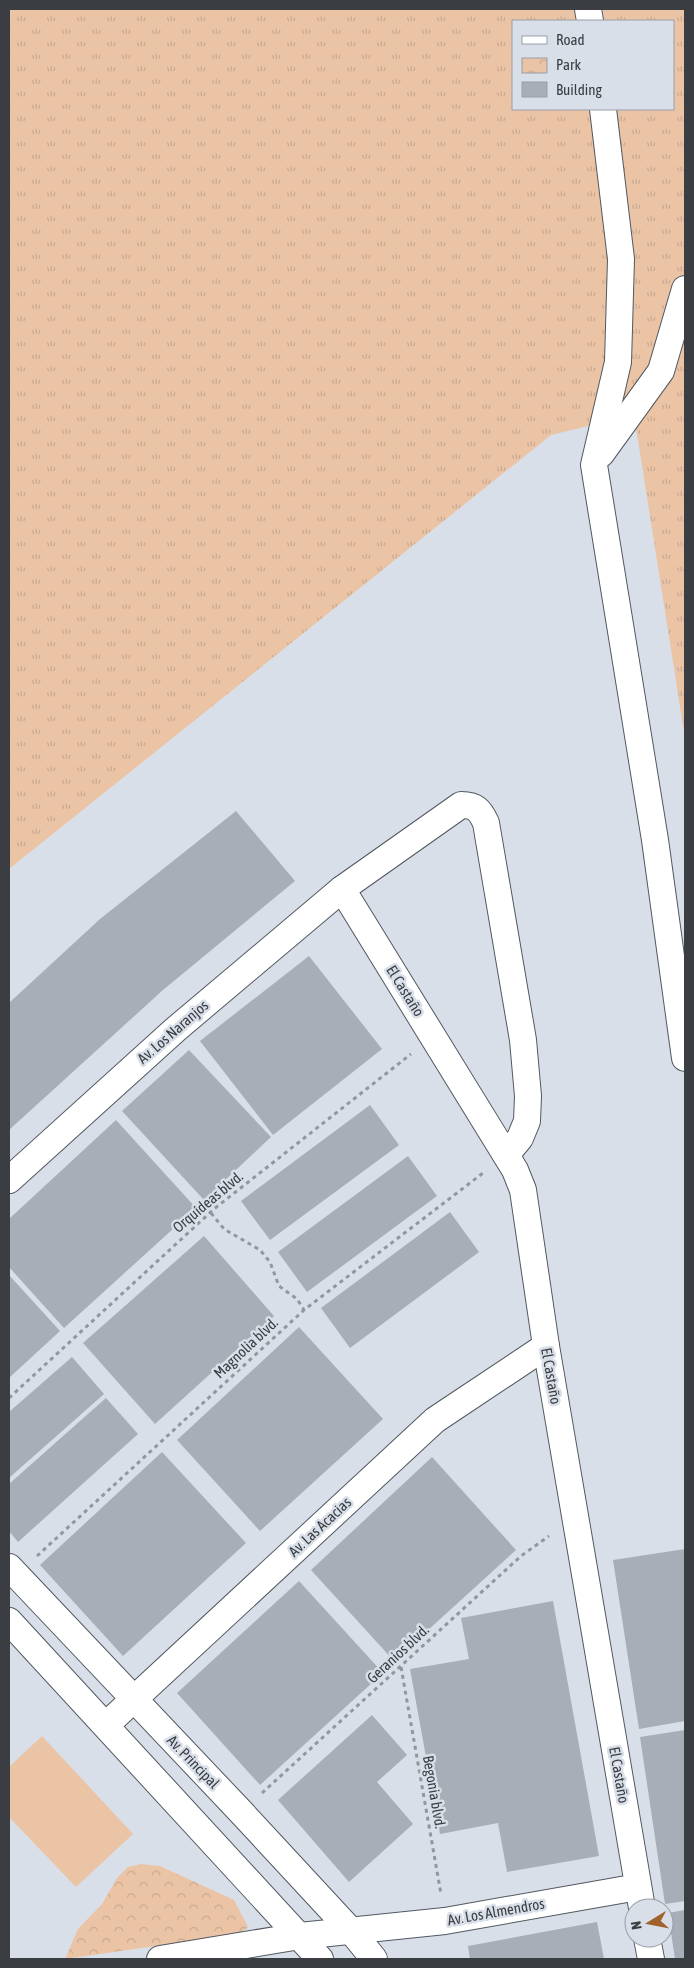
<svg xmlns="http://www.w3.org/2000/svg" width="694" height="1968" font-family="'Asap Condensed',sans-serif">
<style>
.grass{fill:url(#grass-tufts);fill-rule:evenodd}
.park{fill:url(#park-crowns)}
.pitch{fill:#ebc4a6}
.building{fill:#a7aeb7}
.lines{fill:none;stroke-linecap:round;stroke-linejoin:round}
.minor-casing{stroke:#525860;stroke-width:28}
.path{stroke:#91979e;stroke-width:3;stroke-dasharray:4 4;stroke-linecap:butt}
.minor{stroke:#fff;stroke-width:26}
.labels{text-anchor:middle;stroke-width:5;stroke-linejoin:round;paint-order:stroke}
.street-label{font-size:15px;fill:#3a3d41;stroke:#d8dfe9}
</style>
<defs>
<pattern id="grass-tufts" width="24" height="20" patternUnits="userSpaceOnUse" patternTransform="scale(1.25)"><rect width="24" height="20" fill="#ebc4a6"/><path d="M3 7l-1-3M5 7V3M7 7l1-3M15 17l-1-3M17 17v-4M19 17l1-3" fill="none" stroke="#caa990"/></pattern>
<pattern id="park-crowns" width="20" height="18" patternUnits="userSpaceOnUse" patternTransform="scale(1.25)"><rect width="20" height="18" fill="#ebc4a6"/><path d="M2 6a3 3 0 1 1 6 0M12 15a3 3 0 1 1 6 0" fill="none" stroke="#caa990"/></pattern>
</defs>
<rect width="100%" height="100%" fill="#d8dfe9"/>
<!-- grass -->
<path class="grass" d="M9,9H685V738L634,415L551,435L9,869ZM513,21H673V109H513Z"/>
<!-- park -->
<polygon class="park" points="141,1864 160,1866 234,1900 248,1927 240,1934 65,1959 78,1929 102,1904 117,1878 128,1867"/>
<!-- pitch -->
<polygon class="pitch" points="42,1736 133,1834 76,1887 9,1817 9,1767"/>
<!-- building -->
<g class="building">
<polygon points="236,811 295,881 163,990 9,1130 9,1003 100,919"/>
<polygon points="309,956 382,1049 273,1135 200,1041"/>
<polygon points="189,1050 271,1137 204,1200 122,1111"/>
<polygon points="370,1105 399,1145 270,1240 241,1201"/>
<polygon points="116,1120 196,1208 64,1328 9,1267 9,1219"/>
<polygon points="408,1156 437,1196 307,1292 278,1252"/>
<polygon points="450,1212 479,1252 350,1348 321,1308"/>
<polygon points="204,1236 274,1316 155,1424 83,1343"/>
<polygon points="9,1275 60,1331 9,1378"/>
<polygon points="299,1327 383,1419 260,1531 177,1440"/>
<polygon points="72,1357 104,1394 9,1478 9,1412"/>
<polygon points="106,1398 138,1434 18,1542 9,1531 9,1484"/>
<polygon points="162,1452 246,1543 123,1656 40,1565"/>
<polygon points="432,1457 516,1550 394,1661 311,1570"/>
<polygon points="685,1549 685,1721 639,1729 613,1560"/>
<polygon points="299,1581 383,1673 260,1785 177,1693"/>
<polygon points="553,1601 599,1856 507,1872 498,1823 440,1834 410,1669 469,1659 461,1618"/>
<polygon points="372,1715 407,1755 377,1782 413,1824 349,1882 278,1800"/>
<polygon points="685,1730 685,1901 665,1904 640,1737"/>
<polygon points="685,1910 685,1959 675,1959 668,1913"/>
<polygon points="597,1922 604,1959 470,1959 468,1946"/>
</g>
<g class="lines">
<defs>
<g id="minor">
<polyline points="588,9 590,21"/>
<polyline points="603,109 621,259 618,362 594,465 655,840 685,1058"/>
<polyline points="601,454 661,371 685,289"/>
<polyline points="342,889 515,1170 523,1190 546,1346 642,1908"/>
<path d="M9,1180L176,1029L342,889L461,805C476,805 480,810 486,823L523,1040L528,1096L527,1121L520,1138L506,1155"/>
<polyline points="9,1567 241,1812 353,1933 374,1959"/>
<polyline points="9,1621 320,1959"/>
<polyline points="106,1725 435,1420 546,1346"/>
<polyline points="647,1938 651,1959"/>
<polyline points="160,1959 300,1936 445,1921 638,1887"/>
</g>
</defs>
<!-- minor casing -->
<use href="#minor" class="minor-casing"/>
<!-- path -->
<g class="path">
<polyline points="211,1213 224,1229 260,1250 270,1262 279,1286 297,1299 304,1310"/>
<polyline points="9,1398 214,1209 411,1054"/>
<polyline points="37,1556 304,1310 483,1173"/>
<polyline points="401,1667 441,1894"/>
<polyline points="262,1793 521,1556 549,1536"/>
</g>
<!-- minor -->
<use href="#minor" class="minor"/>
</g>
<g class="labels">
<!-- street labels -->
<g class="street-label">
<text transform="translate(405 991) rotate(58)" y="5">El Castaño</text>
<text transform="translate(173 1032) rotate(-41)" y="5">Av. Los Naranjos</text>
<text transform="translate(208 1202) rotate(-40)" y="5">Orquídeas blvd.</text>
<text transform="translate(246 1348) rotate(-43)" y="5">Magnolia blvd.</text>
<text transform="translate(551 1376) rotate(80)" y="5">El Castaño</text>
<text transform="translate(320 1527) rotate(-43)" y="5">Av. Las Acacias</text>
<text transform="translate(398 1654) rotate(-43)" y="5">Geranios blvd.</text>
<text transform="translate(193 1762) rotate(46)" y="5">Av. Principal</text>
<text transform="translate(619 1775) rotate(80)" y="5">El Castaño</text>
<text transform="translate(434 1792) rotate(80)" y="5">Begonia blvd.</text>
<text transform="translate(496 1912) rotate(-10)" y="5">Av. Los Almendros</text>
</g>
</g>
<!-- border -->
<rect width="694" height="1968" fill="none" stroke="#3a3d41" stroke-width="20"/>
<!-- legend -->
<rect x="512" y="20" width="162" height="90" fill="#d8dfe9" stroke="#999ea6"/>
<rect x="522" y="36" width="25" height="8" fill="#ffffff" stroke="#999ea6"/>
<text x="556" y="45" font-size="15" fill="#3a3d41">Road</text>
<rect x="522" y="58" width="25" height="15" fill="url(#park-crowns)" stroke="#999ea6"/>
<text x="556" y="70" font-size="15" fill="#3a3d41">Park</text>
<rect x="522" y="82" width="25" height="15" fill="#a7aeb7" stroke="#999ea6"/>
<text x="556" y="95" font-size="15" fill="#3a3d41">Building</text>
<!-- north arrow -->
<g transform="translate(649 1923) rotate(260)"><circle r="24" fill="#d8dfe9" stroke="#999ea6"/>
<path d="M0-4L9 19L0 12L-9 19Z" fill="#a1612a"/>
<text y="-8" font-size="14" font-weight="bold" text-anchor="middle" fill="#3a3d41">N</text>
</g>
</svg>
